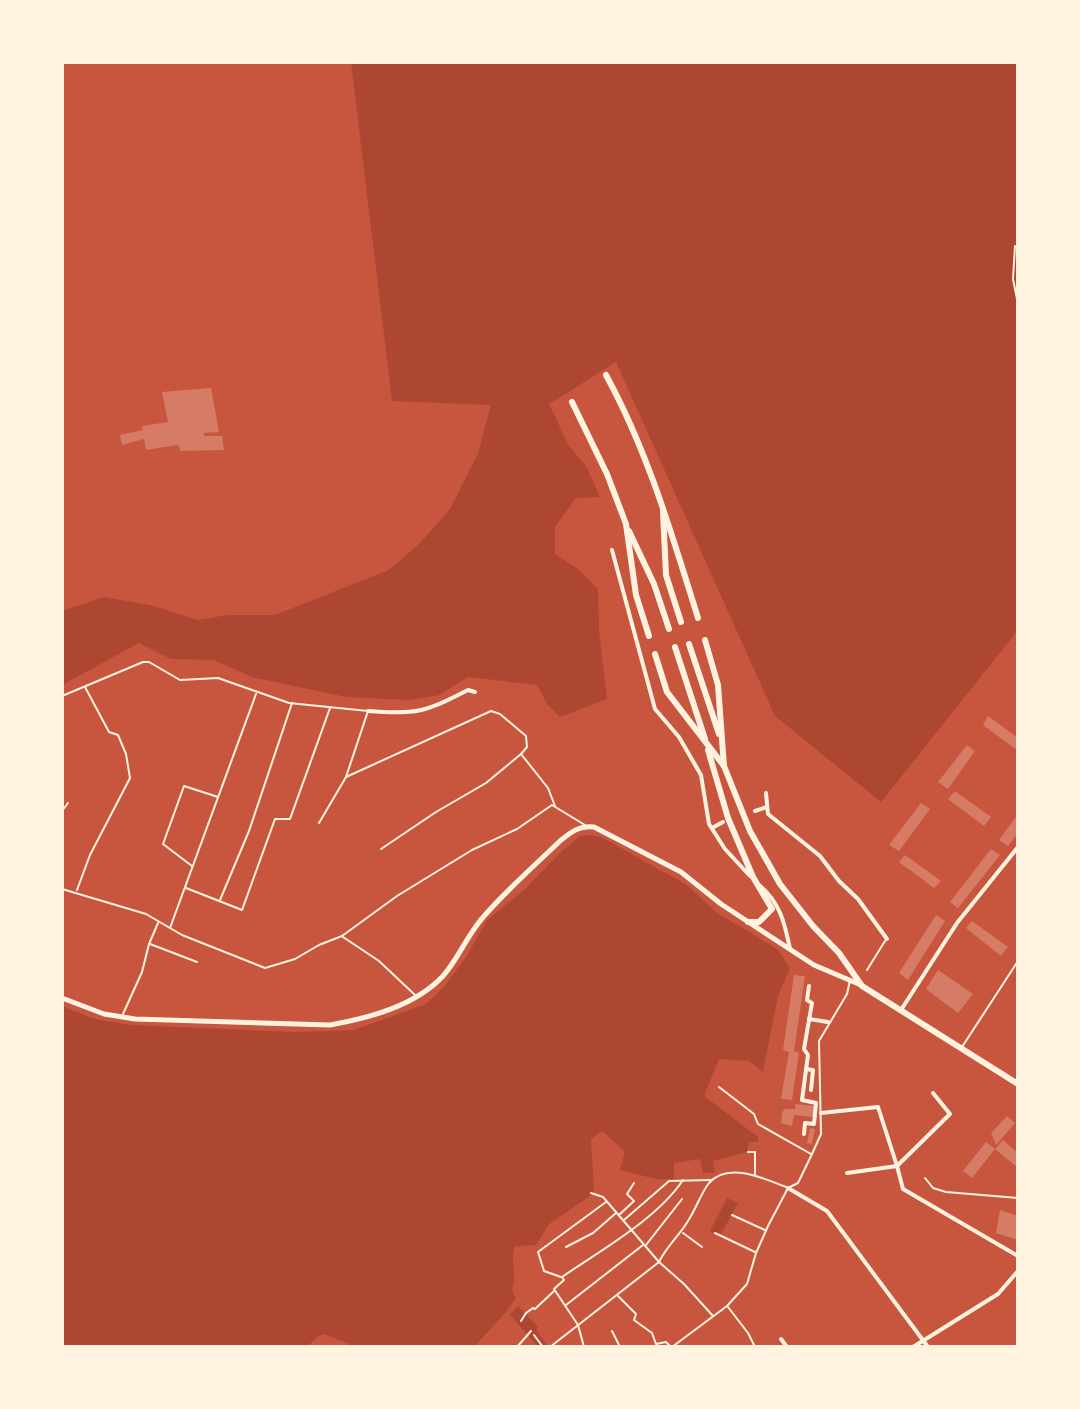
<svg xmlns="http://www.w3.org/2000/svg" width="1080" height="1409" font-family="'Exo 2',sans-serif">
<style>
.green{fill:#ae4732}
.building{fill:#d67c66}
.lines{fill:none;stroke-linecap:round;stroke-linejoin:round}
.path{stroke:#fff3e0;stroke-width:2}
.service{stroke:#fff3e0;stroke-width:2}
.minor{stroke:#fff3e0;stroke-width:4}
.tertiary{stroke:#fff3e0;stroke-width:5}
.secondary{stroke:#fff3e0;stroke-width:6}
</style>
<rect width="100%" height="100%" fill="#c8553d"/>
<!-- green -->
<g class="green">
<polygon points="351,62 1018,62 1018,630 881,802 775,716 616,362 549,404 569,446 586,466 600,497 576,498 555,527 555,554 579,570 598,589 599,630 607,699 560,717 547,704 537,685 468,677 440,695 410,700 346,697 252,677 214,660 171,659 139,643 62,685 62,611 104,597 154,606 197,620 228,615 275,615 389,570 420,543 450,509 478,453 491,405 392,401"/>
<path d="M588,835L601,837L687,885L716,912L777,949L790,968L778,996L763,1072L749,1061L719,1059L704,1096L758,1137V1142H749L747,1152L713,1161L715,1173H703L700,1159L674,1163V1179H656L620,1170L625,1152L602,1131L591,1139L594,1193L549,1224L536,1245L515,1246C510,1258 517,1273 512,1290L516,1298L505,1313L474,1347H356L324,1334L318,1336L309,1345L287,1347H62V1006L95,1019L131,1025L296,1032L354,1030L426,1004L444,987L468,954L487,920L524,890L561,852L580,836Z"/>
<polygon points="727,1198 738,1203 720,1236 710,1231"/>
<polygon points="518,1306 538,1327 536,1330 547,1345 544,1347 538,1347 510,1315"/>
</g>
<!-- building -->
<g class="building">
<polygon points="211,388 219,432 203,433 205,436 222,436 224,450 181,451 178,445 146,450 144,439 122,445 120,435 143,430 142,426 168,422 162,392"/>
<polygon points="988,716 1018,738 1018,751 983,725"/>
<polygon points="967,745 975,751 948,789 938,782"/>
<polygon points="955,791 991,817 984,826 948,799"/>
<polygon points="921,803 930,809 899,851 889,845"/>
<polygon points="1018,814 1018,833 1008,846 999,840"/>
<polygon points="991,849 1000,855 958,908 950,902"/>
<polygon points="905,855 941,881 934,888 899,862"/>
<polygon points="936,915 945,921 908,980 899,973"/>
<polygon points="972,921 1008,947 1001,956 966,928"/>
<polygon points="938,970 973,994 958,1013 926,989"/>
<polygon points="794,975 805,976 794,1051 799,1053 792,1100 781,1099 789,1052 783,1050"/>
<polygon points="795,1104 814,1106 813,1117 794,1115 792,1126 781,1123 782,1112 785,1109 795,1109"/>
<polygon points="1007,1116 1015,1123 996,1145 991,1133"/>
<polygon points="810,1128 815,1129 812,1144 807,1143"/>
<polygon points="1003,1140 1018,1153 1018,1168 995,1149"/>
<polygon points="986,1142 995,1149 972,1178 963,1171"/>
<polygon points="1000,1210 1018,1216 1018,1240 996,1233"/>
</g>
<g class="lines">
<!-- path -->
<polyline class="path" points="534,1335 543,1347"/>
<!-- service -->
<g class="service">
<polyline points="1015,246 1013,279 1018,304"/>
<polyline points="62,696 143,662 149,662 180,680 218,678 289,703 368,711 346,777"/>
<polyline points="62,811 68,803"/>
<polyline points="319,823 346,777 491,711 500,714 526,736 527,747 521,754 548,788 555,806"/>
<polyline points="381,849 436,812 486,783 521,754"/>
<polyline points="192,866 163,844 184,786 218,797"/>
<polyline points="186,888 242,910 275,819 290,819 330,708"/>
<polyline points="62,889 146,914 182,935 265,968 295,959 319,945 342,936 397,896 472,850 517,829 552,805 585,825"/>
<polyline points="77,890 90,855 130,778 126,754 118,735 109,732 85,687"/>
<polyline points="220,900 249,831 292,703"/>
<polyline points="170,928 256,694"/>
<polyline points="343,937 379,961 415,995"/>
<polyline points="150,944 197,962"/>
<polyline points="867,970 885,941"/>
<polyline points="123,1014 142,972 149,944 158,923"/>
<polyline points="962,1047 1018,961"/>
<polyline points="719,1087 754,1114 758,1124 811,1154"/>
<polyline points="748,1152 755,1152 755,1175"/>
<polyline points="925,1178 933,1188 946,1192 1018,1198"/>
<polyline points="591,1193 603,1197 659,1262 684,1284 713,1316"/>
<polyline points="620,1214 634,1201 627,1194 634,1183"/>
<polyline points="732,1215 765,1230"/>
<polyline points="624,1220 669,1181 711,1180"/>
<polyline points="683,1233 702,1247"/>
<polyline points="715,1233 755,1252"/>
<polyline points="646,1245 682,1199"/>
<polyline points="566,1247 593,1233 616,1213"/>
<polyline points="561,1277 544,1271 538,1252 606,1202"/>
<polyline points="618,1296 636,1314 634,1320 652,1333 656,1344 666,1342 671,1347"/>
<polyline points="566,1305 643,1245"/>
<polyline points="728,1307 748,1333 755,1347"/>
<polyline points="521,1321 526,1313 533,1308 535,1309 554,1291"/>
<polyline points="612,1331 620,1347"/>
<polyline points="517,1347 531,1331"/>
<path d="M550,1347L659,1262C666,1247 679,1236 688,1221C696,1209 701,1193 709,1183C728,1161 765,1179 786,1187"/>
<path d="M584,1347L578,1325L554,1289L564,1280L562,1277C601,1250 657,1219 683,1180"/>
<polyline points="672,1347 727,1306 747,1284 756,1253 768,1226 788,1188 798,1183 812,1154 821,1134 819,1041 847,994 850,980"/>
</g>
<!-- minor -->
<g class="minor">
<polyline points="612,550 655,709 679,737 701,775 709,824 725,849 750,876"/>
<path d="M368,711C417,715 425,712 468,690L475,692"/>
<polyline points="766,793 768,814 820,856 839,881 858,899 887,939"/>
<polyline points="755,811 767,807"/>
<polyline points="712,828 723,822"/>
<path d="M759,885C780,902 785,924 790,949"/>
<polyline points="901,1010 957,923 1018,847"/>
<polyline points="809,1019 828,1022"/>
<polyline points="806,1069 813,1070 811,1090"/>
<polyline points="821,1113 878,1107 897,1166 950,1114 933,1093"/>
<polyline points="804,1134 805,1123 814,1124 816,1103 802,1100 808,1055 804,1049 812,1003 807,1000 809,986"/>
<polyline points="847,1173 897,1166 903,1189 1018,1256"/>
<polyline points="788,1188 827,1211 928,1347"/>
<polyline points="781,1339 787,1347"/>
<polyline points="913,1347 998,1294 1018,1271"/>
</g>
<!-- tertiary -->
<path class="tertiary" d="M62,998L104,1014L135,1019L330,1025C369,1018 415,1006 443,976C459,958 468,933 485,915C508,889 535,865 560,841C571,832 579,825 594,827L681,872L721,904L814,965L861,985"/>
<!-- secondary -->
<g class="secondary">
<path d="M606,375C648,452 672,535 698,618"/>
<polyline points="572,402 607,474 626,524 636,595 649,636"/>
<polyline points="663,512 666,575 681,622"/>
<polyline points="629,531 654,584 669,629"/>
<polyline points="705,640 718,685 724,766"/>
<polyline points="689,644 719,734"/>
<polyline points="675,647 705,739"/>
<polyline points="655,654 667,692 724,766 750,831 780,884 813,926 839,953 862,986 1018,1084"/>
<polyline points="708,750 728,818 753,877 772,909 759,922 748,922"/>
</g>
</g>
<!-- border -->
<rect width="1080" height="1409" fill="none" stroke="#fff3e0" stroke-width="128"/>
</svg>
